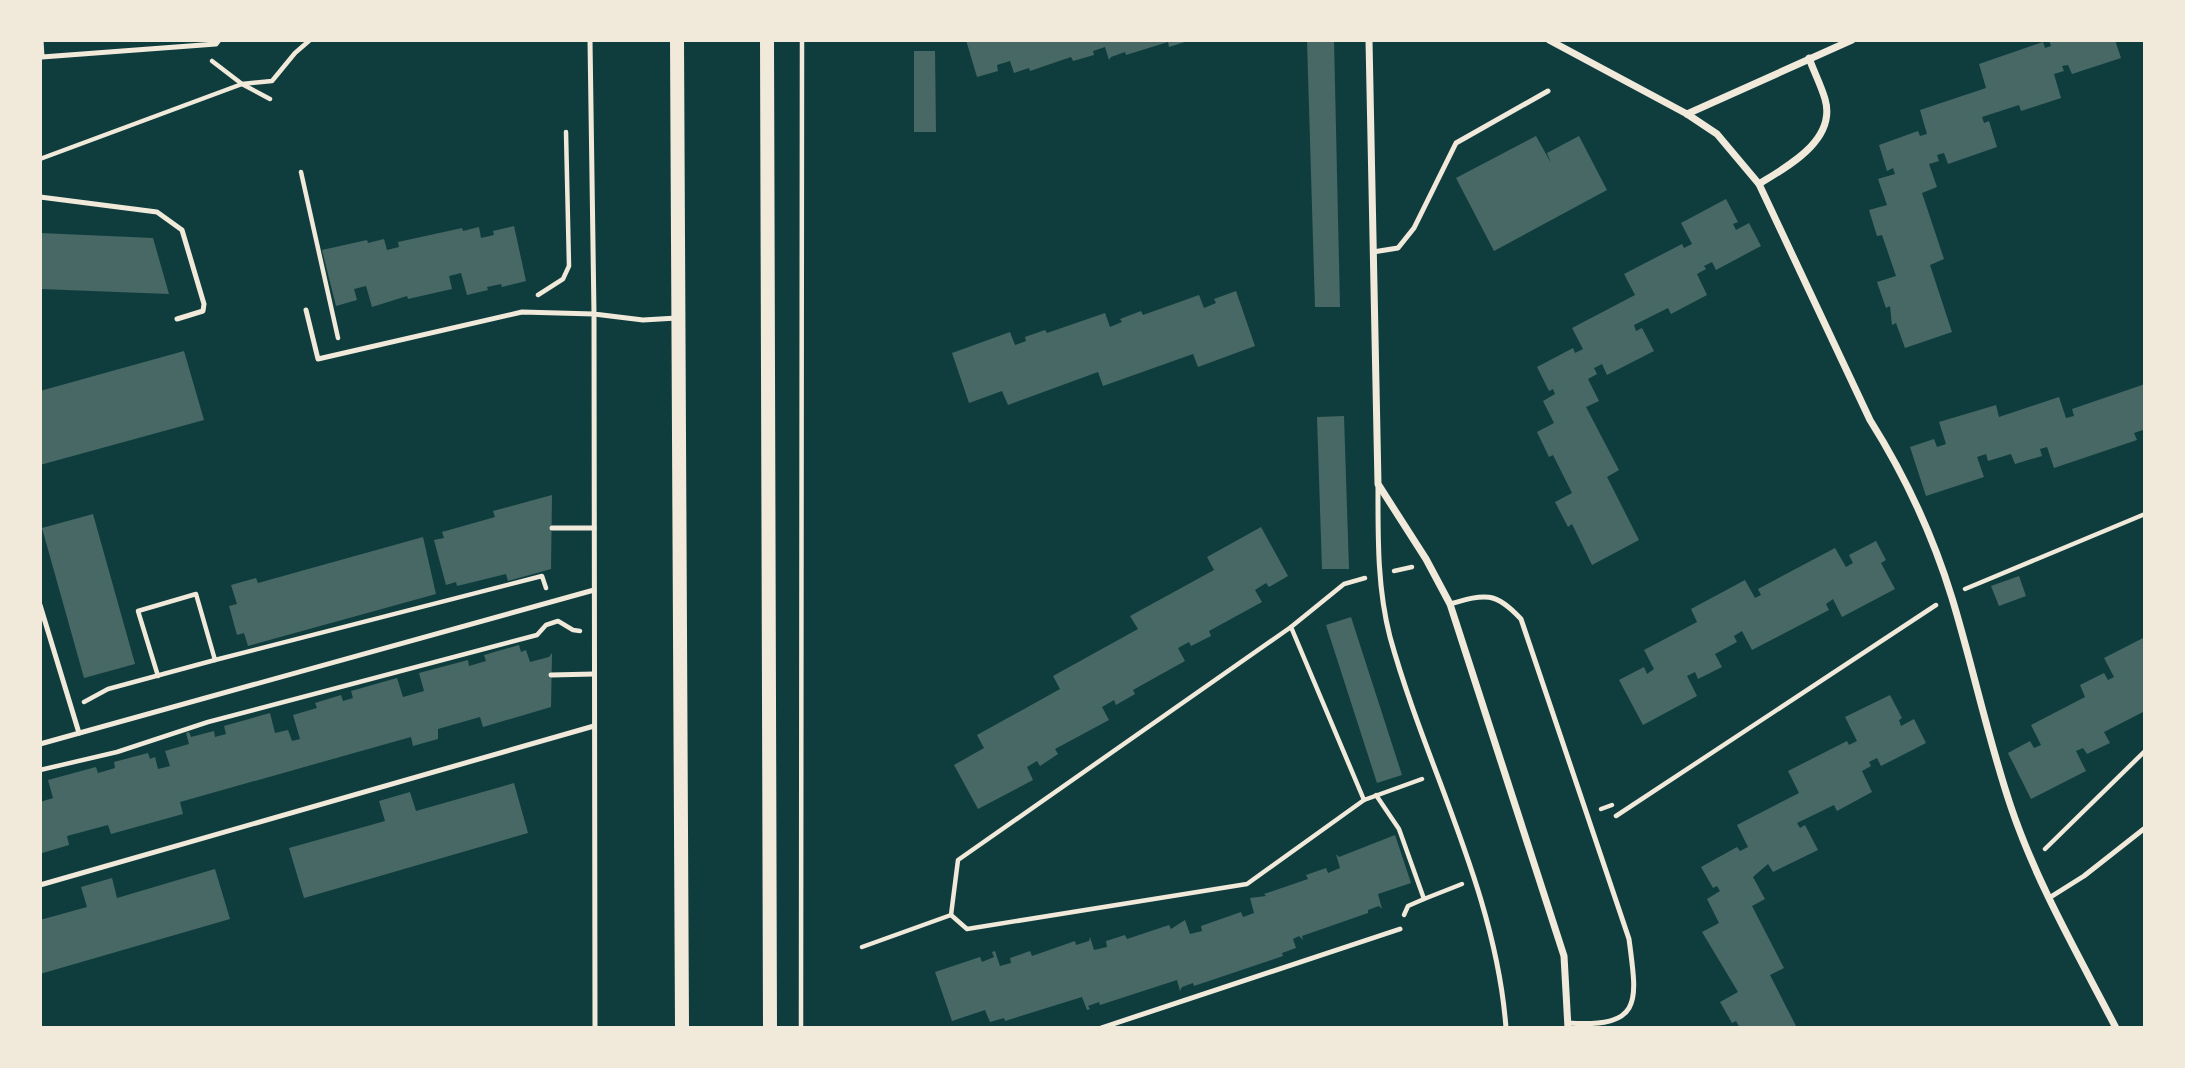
<svg xmlns="http://www.w3.org/2000/svg" width="2185" height="1068" font-family="'IBM Plex Sans',sans-serif">
<style>
.building{fill:#486865}
.lines{fill:none;stroke-linecap:round;stroke-linejoin:round}
.path{stroke:#f1e9da;stroke-width:4.5}
.service{stroke:#f1e9da;stroke-width:5}
.minor{stroke:#f1e9da;stroke-width:7}
.secondary{stroke:#f1e9da;stroke-width:14}
</style>
<rect width="100%" height="100%" fill="#0f3d3e"/>
<!-- building -->
<g class="building">
<polygon points="966,40 1188,40 1188,41 1169,47 1168,42 1126,55 1125,52 1111,57 1109,60 1105,47 1093,51 1094,55 1073,61 1071,57 1030,71 1029,68 1014,73 1010,61 997,65 998,71 977,77"/>
<polygon points="1307,40 1334,40 1340,307 1315,307"/>
<polygon points="2049,40 2115,40 2121,58 2072,74 2068,65 2062,66 2064,71 2054,74 2061,98 2021,111 2019,105 1982,117 1984,123 1989,121 1997,147 1948,164 1944,153 1937,155 1939,161 1929,164 1937,187 1922,193 1944,259 1930,265 1952,332 1905,348 1896,323 1892,325 1890,306 1886,308 1877,282 1896,276 1882,235 1877,236 1869,210 1887,205 1878,179 1895,174 1893,168 1887,171 1879,145 1918,131 1920,136 1927,134 1920,110 1986,88 1979,64 2043,42 2045,48 2051,46"/>
<polygon points="914,51 935,51 936,132 914,132"/>
<polygon points="1536,136 1551,163 1547,153 1579,136 1607,190 1494,251 1456,178"/>
<polygon points="1726,199 1738,222 1733,224 1736,230 1749,223 1761,246 1716,270 1712,262 1704,266 1706,269 1697,274 1707,295 1671,314 1668,308 1634,325 1636,331 1642,328 1654,351 1607,375 1602,364 1594,368 1597,374 1588,379 1599,401 1586,407 1619,470 1607,477 1639,540 1592,565 1572,524 1568,527 1555,502 1572,493 1553,455 1549,457 1537,432 1554,423 1543,401 1555,394 1553,389 1549,391 1537,367 1573,348 1575,353 1583,349 1572,328 1635,295 1624,274 1682,244 1684,248 1692,244 1681,223"/>
<polygon points="514,226 526,281 502,287 501,284 487,287 488,290 467,295 461,273 449,276 452,289 408,299 407,296 372,307 366,286 354,289 357,300 336,306 322,250 367,240 368,243 384,239 387,250 399,247 398,242 462,228 463,231 479,227 481,238 494,235 493,231"/>
<polygon points="40,233 153,238 169,294 40,289"/>
<polygon points="1236,291 1255,346 1198,367 1193,354 1103,386 1098,372 1008,405 1002,391 969,403 952,353 1010,332 1015,345 1026,341 1025,337 1045,330 1047,333 1105,313 1110,327 1122,322 1120,319 1141,311 1143,315 1199,295 1204,308 1216,303 1214,299"/>
<polygon points="184,351 204,420 40,465 40,391"/>
<polygon points="2145,384 2145,435 2143,430 2134,433 2137,440 2054,468 2047,447 2040,449 2042,456 2015,464 2011,454 1988,461 1986,454 1977,457 1984,477 1926,496 1910,447 1934,439 1937,447 1946,444 1939,422 1996,405 1999,417 2059,397 2066,418 2074,416 2072,409"/>
<polygon points="1344,416 1349,569 1322,569 1317,417"/>
<polygon points="552,495 551,569 508,581 506,574 457,586 456,582 446,585 434,540 444,538 442,532 495,517 493,511"/>
<polygon points="93,514 135,664 84,678 42,528"/>
<polygon points="1261,527 1288,576 1269,587 1266,583 1255,590 1262,602 1209,631 1211,636 1191,646 1189,642 1178,648 1185,661 1133,690 1135,694 1116,705 1114,700 1102,707 1109,720 1055,749 1058,754 1040,766 1037,761 1027,767 1033,780 978,809 954,765 984,748 977,735 1060,689 1053,676 1138,629 1130,616 1214,570 1207,557"/>
<polygon points="423,537 436,594 248,646 244,633 237,635 229,606 237,604 231,585 256,578 258,583"/>
<polygon points="1876,541 1886,560 1881,563 1895,589 1842,617 1833,599 1826,604 1829,610 1752,650 1742,631 1734,636 1737,642 1715,654 1722,667 1698,679 1695,672 1687,676 1697,696 1643,725 1619,680 1644,667 1647,674 1654,669 1644,650 1697,622 1691,609 1745,580 1755,598 1761,595 1758,589 1835,548 1846,567 1853,563 1849,555"/>
<polygon points="2019,576 2026,596 1999,606 1991,586"/>
<polygon points="1351,617 1402,775 1377,783 1326,625"/>
<polygon points="2145,637 2145,711 2104,732 2110,743 2087,754 2083,748 2076,751 2086,771 2031,799 2008,753 2030,741 2034,748 2041,745 2031,725 2085,697 2080,685 2104,673 2108,680 2114,677 2104,658"/>
<polygon points="519,645 521,652 526,650 530,662 549,657 552,653 551,707 483,727 480,717 438,729 438,739 413,746 411,737 180,802 183,814 111,834 108,825 67,836 69,845 42,853 40,802 53,798 48,780 96,767 98,773 115,768 114,762 148,753 150,759 155,757 158,769 170,766 165,751 189,744 186,733 189,732 191,737 214,731 215,737 226,734 224,726 270,713 275,733 288,730 292,741 300,739 293,715 317,708 315,703 341,695 343,701 353,698 351,691 397,678 403,697 424,691 419,673 468,660 469,666 486,661 484,655"/>
<polygon points="1890,695 1902,718 1899,720 1901,726 1914,719 1926,743 1881,766 1877,758 1869,762 1871,766 1862,771 1872,792 1837,811 1834,805 1797,823 1800,828 1805,825 1818,850 1773,872 1768,864 1753,877 1765,899 1752,906 1784,968 1770,975 1797,1028 1740,1028 1736,1021 1732,1023 1720,1002 1738,992 1702,932 1719,923 1707,899 1720,891 1717,886 1713,888 1701,867 1737,847 1740,851 1748,847 1737,825 1799,793 1788,771 1847,741 1849,745 1857,741 1845,717"/>
<polygon points="514,783 528,833 304,898 289,848 385,821 379,801 410,792 416,811"/>
<polygon points="1395,835 1411,883 1378,894 1382,909 1379,906 1368,910 1368,913 1302,936 1303,940 1299,936 1293,939 1296,948 1282,953 1283,956 1194,986 1193,983 1182,987 1180,991 1177,980 1100,1005 1099,1002 1088,1006 1090,1009 1087,1010 1082,997 1005,1021 1004,1018 990,1022 985,1010 952,1021 935,972 980,957 982,962 994,957 992,952 995,951 1000,966 1011,963 1010,958 1030,951 1032,956 1075,941 1076,945 1089,941 1090,937 1094,950 1107,947 1106,941 1125,935 1127,939 1169,925 1171,929 1185,920 1190,934 1202,931 1201,926 1241,912 1243,917 1254,913 1250,898 1266,896 1264,894 1308,879 1306,875 1326,868 1328,873 1340,868 1336,854 1339,857"/>
<polygon points="215,869 230,919 40,974 40,920 87,907 81,887 112,878 117,898"/>
</g>
<g class="lines">
<!-- path -->
<g class="path">
<polyline points="212,61 242,84 270,99"/>
<polyline points="40,159 242,84 272,81 295,53 310,40"/>
<polyline points="301,172 338,338"/>
<polyline points="538,295 563,279 569,266 566,132"/>
<polyline points="1394,571 1412,567"/>
<polyline points="1965,589 2145,514"/>
<polyline points="1291,627 1364,800 1422,779"/>
<polyline points="158,676 138,611 196,594 215,660"/>
<polyline points="84,702 108,689 215,660 542,576 546,588"/>
<polyline points="40,770 117,752 208,722 537,635 546,625 558,621 573,630 580,631"/>
<polyline points="1376,795 1399,829 1424,899 1462,884"/>
<polyline points="1601,809 1612,805"/>
<polyline points="1616,816 1936,605"/>
<polyline points="2045,849 2145,751"/>
<polyline points="951,915 967,929 1247,884 1364,800"/>
<polyline points="1404,915 1408,906 1424,899"/>
<polyline points="862,947 951,915 958,860 1291,627 1344,584 1365,578"/>
<polyline points="801,1028 802,40"/>
</g>
<!-- service -->
<g class="service">
<polyline points="41,40 42,57 216,44 219,40"/>
<polyline points="590,40 594,314 643,320 677,318"/>
<polyline points="40,197 157,212 182,230 204,304 203,311 177,319"/>
<polyline points="1373,252 1398,248 1414,228 1456,143 1548,91"/>
<polyline points="306,310 318,359 522,312 594,314 595,1028"/>
<path d="M1378,484C1378,535 1377,587 1390,637C1426,767 1496,892 1506,1028"/>
<polyline points="552,528 594,528"/>
<path d="M1450,604C1485,594 1495,591 1521,619L1629,939C1637,1001 1644,1028 1568,1023"/>
<polyline points="40,605 79,733"/>
<polyline points="551,675 594,674"/>
<polyline points="40,744 594,590"/>
<polyline points="40,885 594,726"/>
<polyline points="2049,898 2084,876 2145,828"/>
<polyline points="1101,1028 1400,929"/>
</g>
<!-- minor -->
<g class="minor">
<polyline points="1369,40 1378,484 1426,559 1450,604 1564,956 1568,1028"/>
<path d="M1549,40L1687,114L1717,134L1759,184L1870,420C1904,474 1933,536 1952,598C1973,667 1988,739 2011,807C2037,884 2079,956 2116,1028"/>
<polyline points="1687,114 1852,40"/>
<path d="M1759,184C1788,166 1837,140 1825,99C1821,85 1814,72 1809,58"/>
</g>
<!-- secondary -->
<g class="secondary">
<polyline points="677,40 682,1028"/>
<polyline points="767,40 770,1028"/>
</g>
</g>
<!-- border -->
<rect width="2185" height="1068" fill="none" stroke="#f1e9da" stroke-width="84"/>
</svg>
